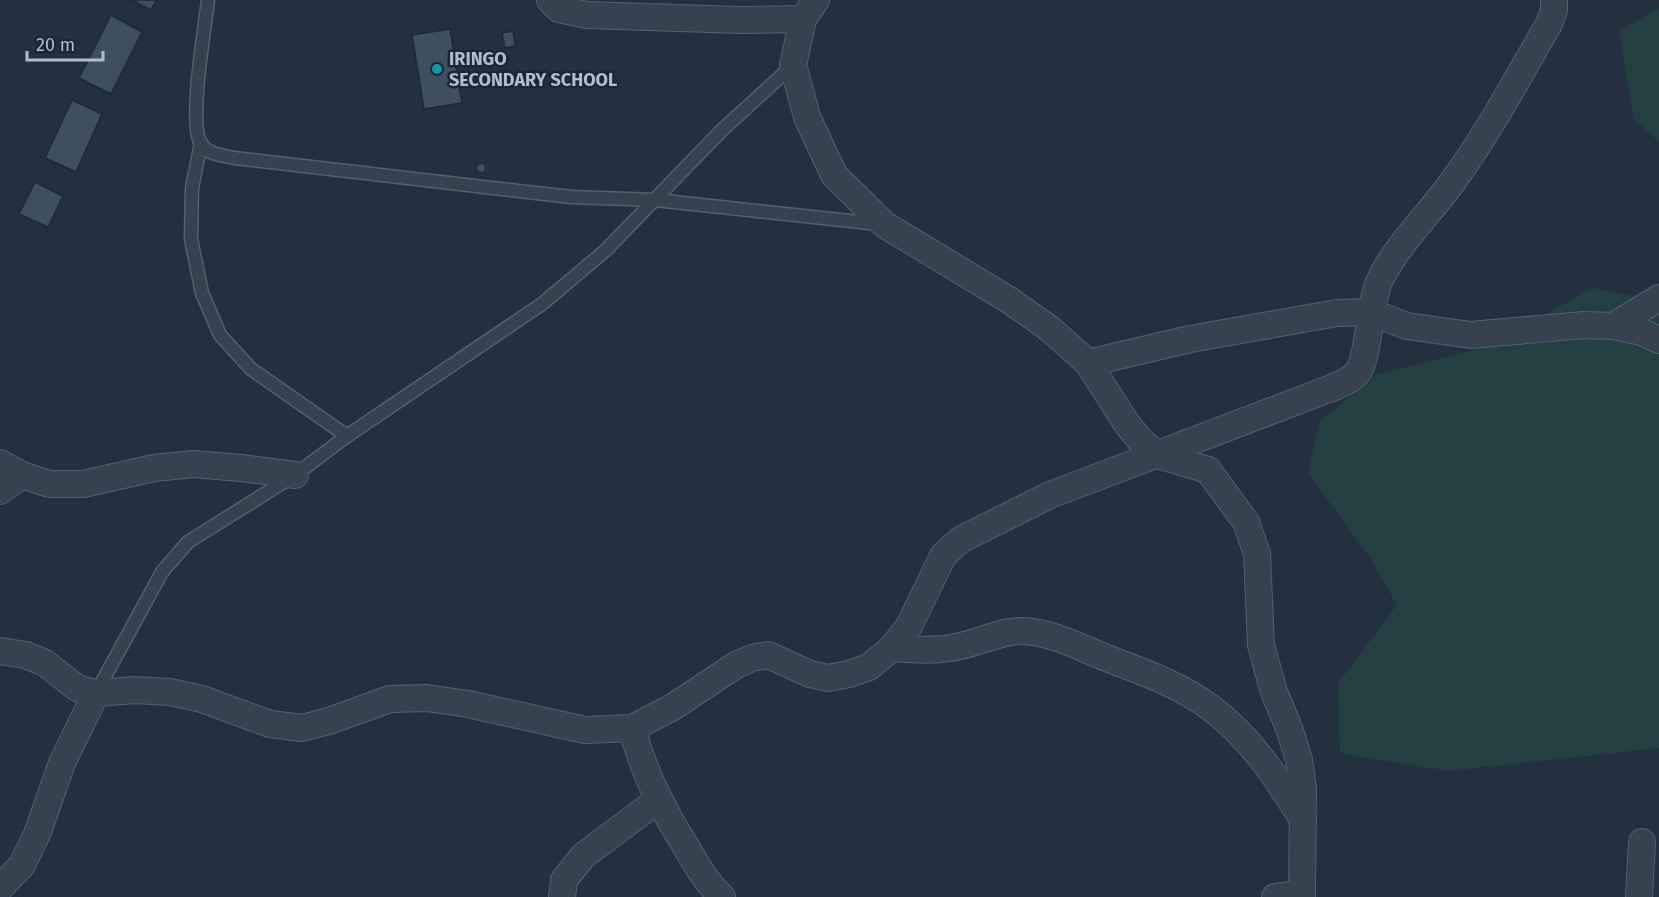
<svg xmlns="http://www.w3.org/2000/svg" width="1659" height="897" font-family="'Fira Sans',sans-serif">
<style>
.green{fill:#243f41}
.building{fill:#3e4f60;stroke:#1d2937;stroke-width:1.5}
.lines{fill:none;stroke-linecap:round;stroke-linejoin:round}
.service-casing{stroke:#54606e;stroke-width:15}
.minor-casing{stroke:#54606e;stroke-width:28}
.service{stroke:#364250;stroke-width:12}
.minor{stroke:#364250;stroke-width:26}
.culture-dot{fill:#0f9aa8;stroke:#1b2735;stroke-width:2}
.labels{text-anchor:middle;stroke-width:5;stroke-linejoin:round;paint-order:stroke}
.poi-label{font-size:18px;font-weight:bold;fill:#b2bdcb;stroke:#1b2735;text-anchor:start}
</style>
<rect width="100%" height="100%" fill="#223040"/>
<!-- green -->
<g class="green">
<polygon points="1659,8 1659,142 1634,119 1619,31"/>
<polygon points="1593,288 1643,298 1659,288 1659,748 1449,771 1340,753 1338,683 1397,605 1370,558 1308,473 1319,423 1374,375 1486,347"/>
</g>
<!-- building -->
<g class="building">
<polygon points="132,0 156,0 151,10"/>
<polygon points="111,15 142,32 111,94 79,78"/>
<polygon points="450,29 462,103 424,109 412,35"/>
<polygon points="513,31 515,46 505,48 502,33"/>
<polygon points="72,100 102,114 76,172 45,158"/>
<circle cx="481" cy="168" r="4.5"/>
<polygon points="35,182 63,196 48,227 19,214"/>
</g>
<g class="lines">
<defs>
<g id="service">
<path d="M208,0C205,28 188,123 201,144C209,155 222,155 234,158L571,197L656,200L878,224"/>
<polyline points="201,143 192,188 191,239 202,293 220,335 251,369 347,436"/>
<polyline points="96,693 162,572 188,542 295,475 347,436 542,304 606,250 721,131 793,65"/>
</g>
<g id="minor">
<polyline points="550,0 559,9 587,15 741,20 803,19"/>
<polyline points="816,0 803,19 793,65 807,117 834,175 885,225 1009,300 1050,329 1088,363 1127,424 1141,441 1158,455 1208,470 1246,522 1257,554 1261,645 1274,692 1289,728 1299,760 1303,789 1302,897"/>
<polyline points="1613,326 1659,298"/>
<polyline points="1088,363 1190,339 1337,313 1370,312 1407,326 1471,335 1584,325 1613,326 1642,332 1659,340"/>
<polyline points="0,463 22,475 49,484 83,484 154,468 193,464 241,468 295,475"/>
<polyline points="0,491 22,475"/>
<path d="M892,648C915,649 937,652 960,646C980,642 1000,631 1022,631C1051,632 1077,646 1104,657C1140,671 1179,684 1211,708C1251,738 1277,778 1303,820"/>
<path d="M0,651L26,655L45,663L77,688L96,693L135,690L170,692L202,699L270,724L302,728L329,721L390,699L427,698L468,704L585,730L632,728L673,707L736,665L752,658L768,655L810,674L828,678L849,674L869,667L892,648L909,626L943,556L952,547L962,539L1050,495L1329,389C1339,385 1350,381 1357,373C1370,357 1368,305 1380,280C1398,242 1432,212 1456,177C1490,130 1519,75 1549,24L1554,10V0"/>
<path d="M632,728C643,771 661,807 685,845C696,864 706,882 722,897"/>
<polyline points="0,888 22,865 37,834 62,763 96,693"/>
<polyline points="562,897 564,880 583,856 658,800"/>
<polyline points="1275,897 1302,893"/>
<polyline points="1639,897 1642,842"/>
</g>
</defs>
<!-- service casing -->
<use href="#service" class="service-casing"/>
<!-- minor casing -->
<use href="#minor" class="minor-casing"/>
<!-- service -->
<use href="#service" class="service"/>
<!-- minor -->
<use href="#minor" class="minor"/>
</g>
<!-- markers -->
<circle class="culture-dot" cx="437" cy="69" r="6"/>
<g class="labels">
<!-- poi labels -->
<g class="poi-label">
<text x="449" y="65">IRINGO<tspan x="449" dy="21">SECONDARY SCHOOL</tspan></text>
</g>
</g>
<!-- scale -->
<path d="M27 51v9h76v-9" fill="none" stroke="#b2bdcb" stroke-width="3"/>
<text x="36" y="51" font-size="18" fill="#b2bdcb" stroke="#1b2735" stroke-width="4.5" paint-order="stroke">20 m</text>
</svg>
